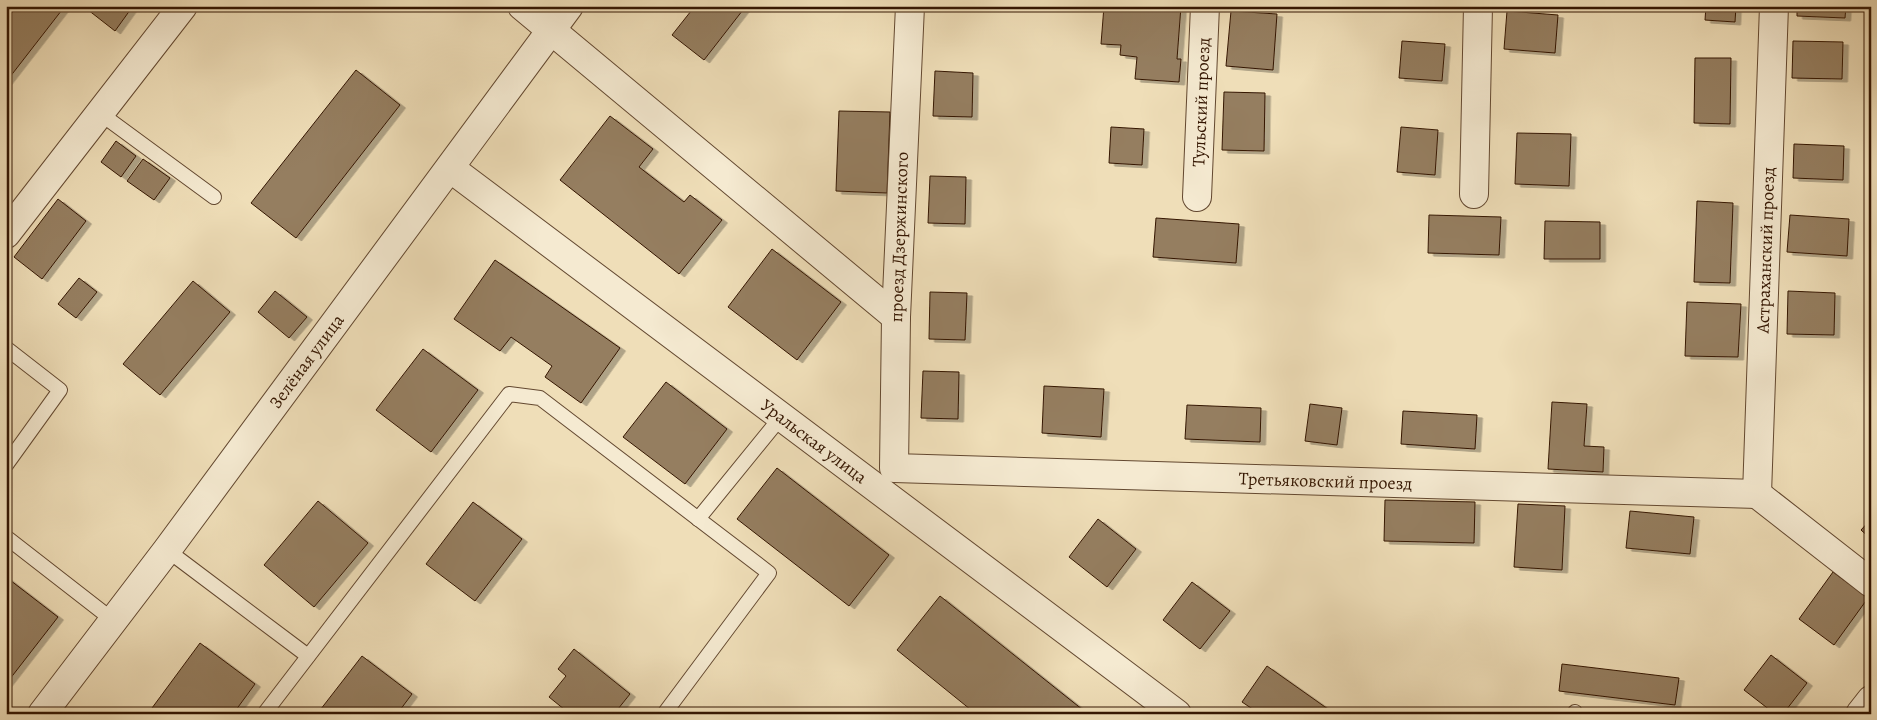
<svg xmlns="http://www.w3.org/2000/svg" width="1877" height="720" font-family="Alegreya,serif">
<style>
.building{fill:#957e61;stroke:#341602;filter:url(#shadow)}
.lines{fill:none;stroke-linecap:round;stroke-linejoin:round}
.service-casing{stroke:#634830;stroke-width:16}
.minor-casing{stroke:#634830;stroke-width:30}
.tertiary-casing{stroke:#634830;stroke-width:30}
.service{stroke:#f5ead1;stroke-width:14}
.minor{stroke:#f5ead1;stroke-width:28}
.tertiary{stroke:#f5ead1;stroke-width:28}
.labels{text-anchor:middle;stroke-width:4;stroke-linejoin:round;paint-order:stroke}
.street-label{font-size:18px;fill:#341602;stroke:#f5ead1}
</style>
<defs>
<filter id="shadow"><feDropShadow dx="5.5" dy="3" stdDeviation="0" flood-color="#0004"/></filter>
</defs>
<rect width="100%" height="100%" fill="#efdeb8"/>
<filter id="stains"><feTurbulence type="fractalNoise" baseFrequency=".004" numOctaves="4"/><feColorMatrix values="0 0 0 0 .2 0 0 0 0 .09 0 0 0 0 .02 0 0 0 .5 -.17"/></filter>
<radialGradient id="worn" r=".72"><stop offset=".6" stop-color="#630" stop-opacity="0"/><stop offset="1" stop-color="#630" stop-opacity=".3"/></radialGradient>
<!-- building -->
<g class="building">
<polygon points="6,6 65,6 6,82"/>
<polygon points="83,6 133,6 115,31"/>
<polygon points="695,6 746,6 704,60 672,35"/>
<polygon points="1104,6 1181,6 1177,59 1181,59 1179,82 1135,79 1137,57 1120,55 1121,45 1101,44"/>
<polygon points="1706,6 1736,6 1735,22 1705,20"/>
<polygon points="1797,6 1846,6 1845,18 1797,16"/>
<polygon points="1231,11 1277,14 1273,70 1226,66"/>
<polygon points="1507,11 1558,15 1555,53 1504,49"/>
<polygon points="1402,41 1445,44 1442,81 1399,78"/>
<polygon points="1793,41 1843,42 1842,79 1792,78"/>
<polygon points="1695,58 1731,58 1730,124 1694,123"/>
<polygon points="356,70 400,105 296,238 251,203"/>
<polygon points="935,71 973,73 972,117 933,116"/>
<polygon points="1224,92 1265,93 1264,151 1222,150"/>
<polygon points="839,111 890,112 887,193 836,191"/>
<polygon points="610,116 653,149 639,167 684,202 690,195 722,220 679,274 560,180"/>
<polygon points="1111,127 1144,129 1142,165 1109,163"/>
<polygon points="1401,127 1438,130 1435,175 1397,172"/>
<polygon points="1517,133 1571,134 1569,186 1515,184"/>
<polygon points="116,141 136,156 121,177 101,162"/>
<polygon points="1794,144 1844,146 1843,180 1793,178"/>
<polygon points="143,159 170,178 154,200 127,181"/>
<polygon points="930,176 966,177 965,224 928,223"/>
<polygon points="58,199 86,221 42,279 14,257"/>
<polygon points="1697,201 1733,203 1730,283 1694,282"/>
<polygon points="1429,215 1501,217 1499,255 1428,253"/>
<polygon points="1790,215 1849,219 1847,256 1787,252"/>
<polygon points="1156,218 1239,224 1236,263 1153,257"/>
<polygon points="1545,221 1600,222 1600,259 1544,259"/>
<polygon points="772,249 841,302 797,360 728,307"/>
<polygon points="495,260 620,348 581,403 545,377 552,366 511,337 500,351 454,319"/>
<polygon points="79,278 97,292 76,318 58,304"/>
<polygon points="193,281 230,312 160,395 123,364"/>
<polygon points="275,291 307,317 289,338 258,312"/>
<polygon points="1788,291 1835,293 1834,335 1787,334"/>
<polygon points="930,292 967,293 965,340 929,339"/>
<polygon points="1687,302 1741,304 1738,357 1685,356"/>
<polygon points="423,349 478,390 431,452 376,410"/>
<polygon points="923,371 959,372 958,419 921,418"/>
<polygon points="666,382 727,429 685,484 623,437"/>
<polygon points="1044,386 1104,389 1101,437 1042,433"/>
<polygon points="1552,402 1587,404 1584,446 1604,447 1603,472 1548,469"/>
<polygon points="1310,404 1342,408 1337,445 1305,441"/>
<polygon points="1187,405 1261,408 1260,442 1185,439"/>
<polygon points="1403,411 1477,415 1475,449 1401,444"/>
<polygon points="777,468 889,555 849,606 737,519"/>
<polygon points="1385,500 1475,502 1474,543 1384,541"/>
<polygon points="318,501 368,543 314,607 264,565"/>
<polygon points="473,502 522,539 475,601 426,564"/>
<polygon points="1518,504 1565,506 1562,570 1514,567"/>
<polygon points="1630,511 1694,517 1690,554 1626,548"/>
<polygon points="1098,519 1136,549 1107,587 1069,557"/>
<polygon points="1871,519 1871,539 1861,530"/>
<polygon points="1833,572 1868,598 1834,645 1799,619"/>
<polygon points="6,577 58,617 6,684"/>
<polygon points="1192,582 1230,611 1200,649 1163,620"/>
<polygon points="940,596 1083,710 1080,714 976,714 897,650"/>
<polygon points="200,643 255,684 233,714 160,714 152,708"/>
<polygon points="574,649 630,694 614,714 570,714 549,697 566,676 558,669"/>
<polygon points="1771,655 1807,683 1783,714 1775,714 1744,690"/>
<polygon points="362,656 412,694 397,714 317,714"/>
<polygon points="1562,664 1679,678 1675,705 1559,691"/>
<polygon points="1267,666 1335,714 1260,714 1242,702"/>
</g>
<g class="lines">
<defs>
<g id="service">
<polyline points="101,114 214,197"/>
<polyline points="6,348 60,390 6,465"/>
<polyline points="698,519 781,417"/>
<polyline points="6,537 114,621"/>
<polyline points="167,550 308,656"/>
<polyline points="1575,712 1576,714"/>
<polyline points="264,714 509,394 540,398 769,573 664,714"/>
</g>
<g id="minor">
<polyline points="522,6 896,317"/>
<path id="s1" d="M910,6L896,317L894,468L1757,494"/>
<path id="s2" d="M450,168L1177,714"/>
<polyline points="1474,194 1478,6"/>
<path id="s3" d="M1197,197L1205,6"/>
<polyline points="6,234 183,6"/>
<path id="s4" d="M1757,494L1774,6"/>
<polyline points="1757,494 1871,583"/>
<path id="s5" d="M42,714L167,550L569,6"/>
</g>
<polyline id="tertiary" points="1860,714 1871,700"/>
</defs>
<!-- service casing -->
<use href="#service" class="service-casing"/>
<!-- minor casing -->
<use href="#minor" class="minor-casing"/>
<!-- tertiary casing -->
<use href="#tertiary" class="tertiary-casing"/>
<!-- service -->
<use href="#service" class="service"/>
<!-- minor -->
<use href="#minor" class="minor"/>
<!-- tertiary -->
<use href="#tertiary" class="tertiary"/>
</g>
<g class="labels">
<!-- street labels -->
<g class="street-label">
<text dy="6" stroke="none"><textPath href="#s3" startOffset="95">Тульский проезд</textPath></text>
<text transform="translate(899 237) rotate(-88)" y="6">проезд Дзержинского</text>
<text dy="6" stroke="none"><textPath href="#s4" startOffset="244">Астраханский проезд</textPath></text>
<text dy="6" stroke="none"><textPath href="#s5" startOffset="441">Зелёная улица</textPath></text>
<text dy="6" stroke="none"><textPath href="#s2" startOffset="455">Уральская улица</textPath></text>
<text dy="6" stroke="none"><textPath href="#s1" startOffset="894">Третьяковский проезд</textPath></text>
</g>
</g>
<!-- margin -->
<rect width="1877" height="720" fill="none" stroke="#efdeb8" stroke-width="25"/>
<rect x="8" y="8" width="1862" height="705" fill="none" stroke="#341602" stroke-width="2.5"/>
<rect x="12" y="12" width="1852" height="695" fill="none" stroke="#341602"/>
<rect width="100%" height="100%" filter="url(#stains)"/>
<rect width="100%" height="100%" fill="url(#worn)"/>
</svg>
